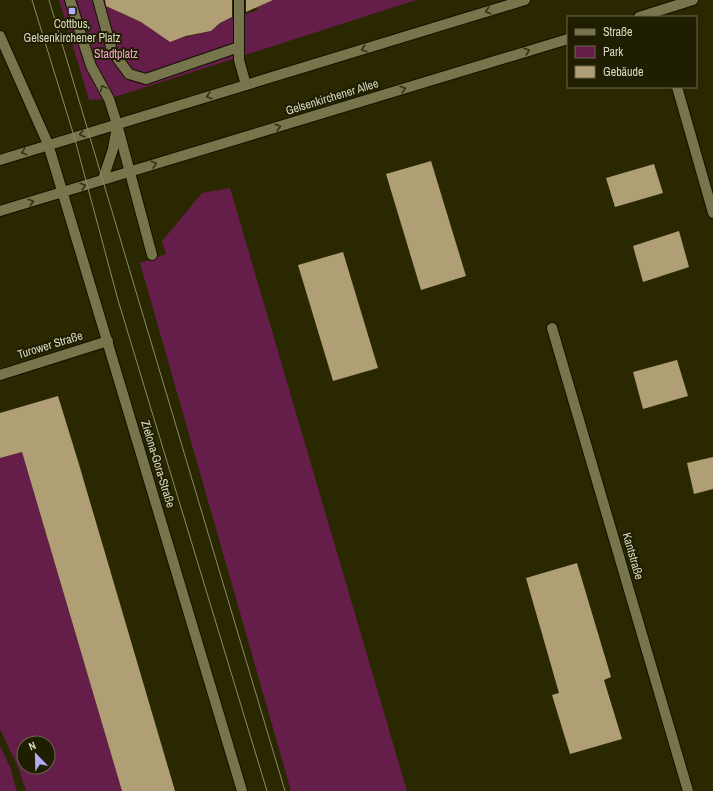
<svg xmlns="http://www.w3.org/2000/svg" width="713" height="791" font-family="'Archivo Narrow',sans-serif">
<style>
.green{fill:#651e49;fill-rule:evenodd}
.building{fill:#b09e74}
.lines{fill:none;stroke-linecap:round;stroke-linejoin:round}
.service-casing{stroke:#121000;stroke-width:12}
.minor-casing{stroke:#121000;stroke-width:12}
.secondary-casing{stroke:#121000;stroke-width:12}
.service{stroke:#77754b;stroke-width:10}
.minor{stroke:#77754b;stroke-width:10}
.secondary{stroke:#77754b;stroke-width:10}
.tram{stroke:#8b8a6b;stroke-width:1}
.oneway{stroke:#363414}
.poi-dot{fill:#b2adf9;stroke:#201e01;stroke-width:1.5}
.labels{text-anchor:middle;stroke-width:4;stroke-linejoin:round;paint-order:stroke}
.poi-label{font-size:12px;fill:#d9d9c2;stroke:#201e01}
.park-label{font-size:12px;fill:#f5a2ce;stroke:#201e01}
.street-label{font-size:12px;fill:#d9d9c2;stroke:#201e01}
</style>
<rect width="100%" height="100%" fill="#2a2800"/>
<!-- green -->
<g class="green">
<polygon points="59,0 128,0 120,13 141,22 169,41 211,31 225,20 256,11 258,9 253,0 416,0 109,99 89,100"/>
<polygon points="230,188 407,791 291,791 140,263 166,254 162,241 202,193"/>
<path d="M22,452L122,791H26L18,767L0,729V458ZM24,743H48V767H24Z"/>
<polygon points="0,746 10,767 17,791 0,791"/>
</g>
<!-- building -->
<g class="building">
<polygon points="105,0 232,0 232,17 220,23 211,31 186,36 170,42 141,22 106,6"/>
<polygon points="246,0 273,0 246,12"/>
<polygon points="431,161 466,276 421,290 386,174"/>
<polygon points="654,164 663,193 615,207 606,178"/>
<polygon points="679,231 689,267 643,282 633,246"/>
<polygon points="343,252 378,368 333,381 298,265"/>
<polygon points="677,360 688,396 643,409 633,372"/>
<polygon points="58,396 78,461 175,791 122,791 22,452 0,458 0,413"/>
<polygon points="713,457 713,489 694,494 687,463"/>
<polygon points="577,563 611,677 604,680 622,739 570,754 552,695 559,693 526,578"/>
</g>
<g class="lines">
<defs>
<g id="service">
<polyline points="70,0 91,66 109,99 117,124 152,255"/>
<polyline points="98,0 112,51 129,74 146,79 239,47"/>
<polyline points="239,0 239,60 246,85"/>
<polyline points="0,36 48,144"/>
<polyline points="103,179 113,149 117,127"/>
</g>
<g id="minor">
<polyline points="677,87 713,213"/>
<polyline points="48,144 242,791"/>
<polyline points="552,328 688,791"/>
<polyline points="0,375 108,341"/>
</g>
<g id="secondary">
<polyline points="639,17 693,0"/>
<polyline points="0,160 525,0"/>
<polyline points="0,211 568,39"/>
</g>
</defs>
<!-- service casing -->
<use href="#service" class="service-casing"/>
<!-- minor casing -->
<use href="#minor" class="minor-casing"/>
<!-- secondary casing -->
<use href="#secondary" class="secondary-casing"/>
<!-- service -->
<use href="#service" class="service"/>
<!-- minor -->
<use href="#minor" class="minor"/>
<!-- secondary -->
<use href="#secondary" class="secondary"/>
<!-- tram -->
<g class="tram">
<polyline points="32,0 74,136 118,300 267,791"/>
<polyline points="49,0 285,791"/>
</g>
</g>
<!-- one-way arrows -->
<defs><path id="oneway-chevron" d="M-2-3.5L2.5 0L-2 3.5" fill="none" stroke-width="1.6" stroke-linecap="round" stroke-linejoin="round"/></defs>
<g class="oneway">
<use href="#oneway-chevron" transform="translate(488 11) rotate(163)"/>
<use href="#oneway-chevron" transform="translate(364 49) rotate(163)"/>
<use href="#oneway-chevron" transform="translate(527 51) rotate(-17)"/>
<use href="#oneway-chevron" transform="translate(103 88) rotate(-118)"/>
<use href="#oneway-chevron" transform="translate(403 89) rotate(-17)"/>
<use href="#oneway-chevron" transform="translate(209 96) rotate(163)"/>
<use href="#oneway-chevron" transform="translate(278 127) rotate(-17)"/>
<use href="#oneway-chevron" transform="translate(82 134) rotate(166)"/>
<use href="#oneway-chevron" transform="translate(24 152) rotate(162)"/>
<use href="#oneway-chevron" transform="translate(154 164) rotate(-16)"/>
<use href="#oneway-chevron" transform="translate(83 186) rotate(-18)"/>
<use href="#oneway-chevron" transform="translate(31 202) rotate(-17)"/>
</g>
<!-- markers -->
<rect class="poi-dot" x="68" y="7" width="8" height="8" rx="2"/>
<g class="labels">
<!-- poi labels -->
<g class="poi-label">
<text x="72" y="28">Cottbus,<tspan x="72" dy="14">Gelsenkirchener Platz</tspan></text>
</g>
<!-- park labels -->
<g class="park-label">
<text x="116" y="58">Stadtplatz</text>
</g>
<!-- street labels -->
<g class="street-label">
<text transform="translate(332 97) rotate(-17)" y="4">Gelsenkirchener Allee</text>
<text transform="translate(50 345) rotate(-17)" y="4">Turower Straße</text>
<text transform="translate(158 464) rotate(73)" y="4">Zielona-Gora-Straße</text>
<text transform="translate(633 556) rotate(74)" y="4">Kantstraße</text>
</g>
</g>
<!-- legend -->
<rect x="567" y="16" width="130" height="72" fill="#201e01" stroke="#6a694e"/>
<rect x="575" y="29" width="20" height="6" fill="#77754b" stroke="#6a694e"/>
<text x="603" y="36" font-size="12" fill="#d9d9c2">Straße</text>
<rect x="575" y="46" width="20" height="12" fill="#651e49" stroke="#6a694e"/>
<text x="603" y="56" font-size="12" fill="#d9d9c2">Park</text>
<rect x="575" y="66" width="20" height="12" fill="#b09e74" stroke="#6a694e"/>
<text x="603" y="76" font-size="12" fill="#d9d9c2">Gebäude</text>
<!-- north arrow -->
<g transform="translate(36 755) rotate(337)"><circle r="19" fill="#201e01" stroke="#6a694e"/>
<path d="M0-3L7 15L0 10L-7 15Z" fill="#b2adf9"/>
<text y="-6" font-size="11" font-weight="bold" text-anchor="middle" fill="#d9d9c2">N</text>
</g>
</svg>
